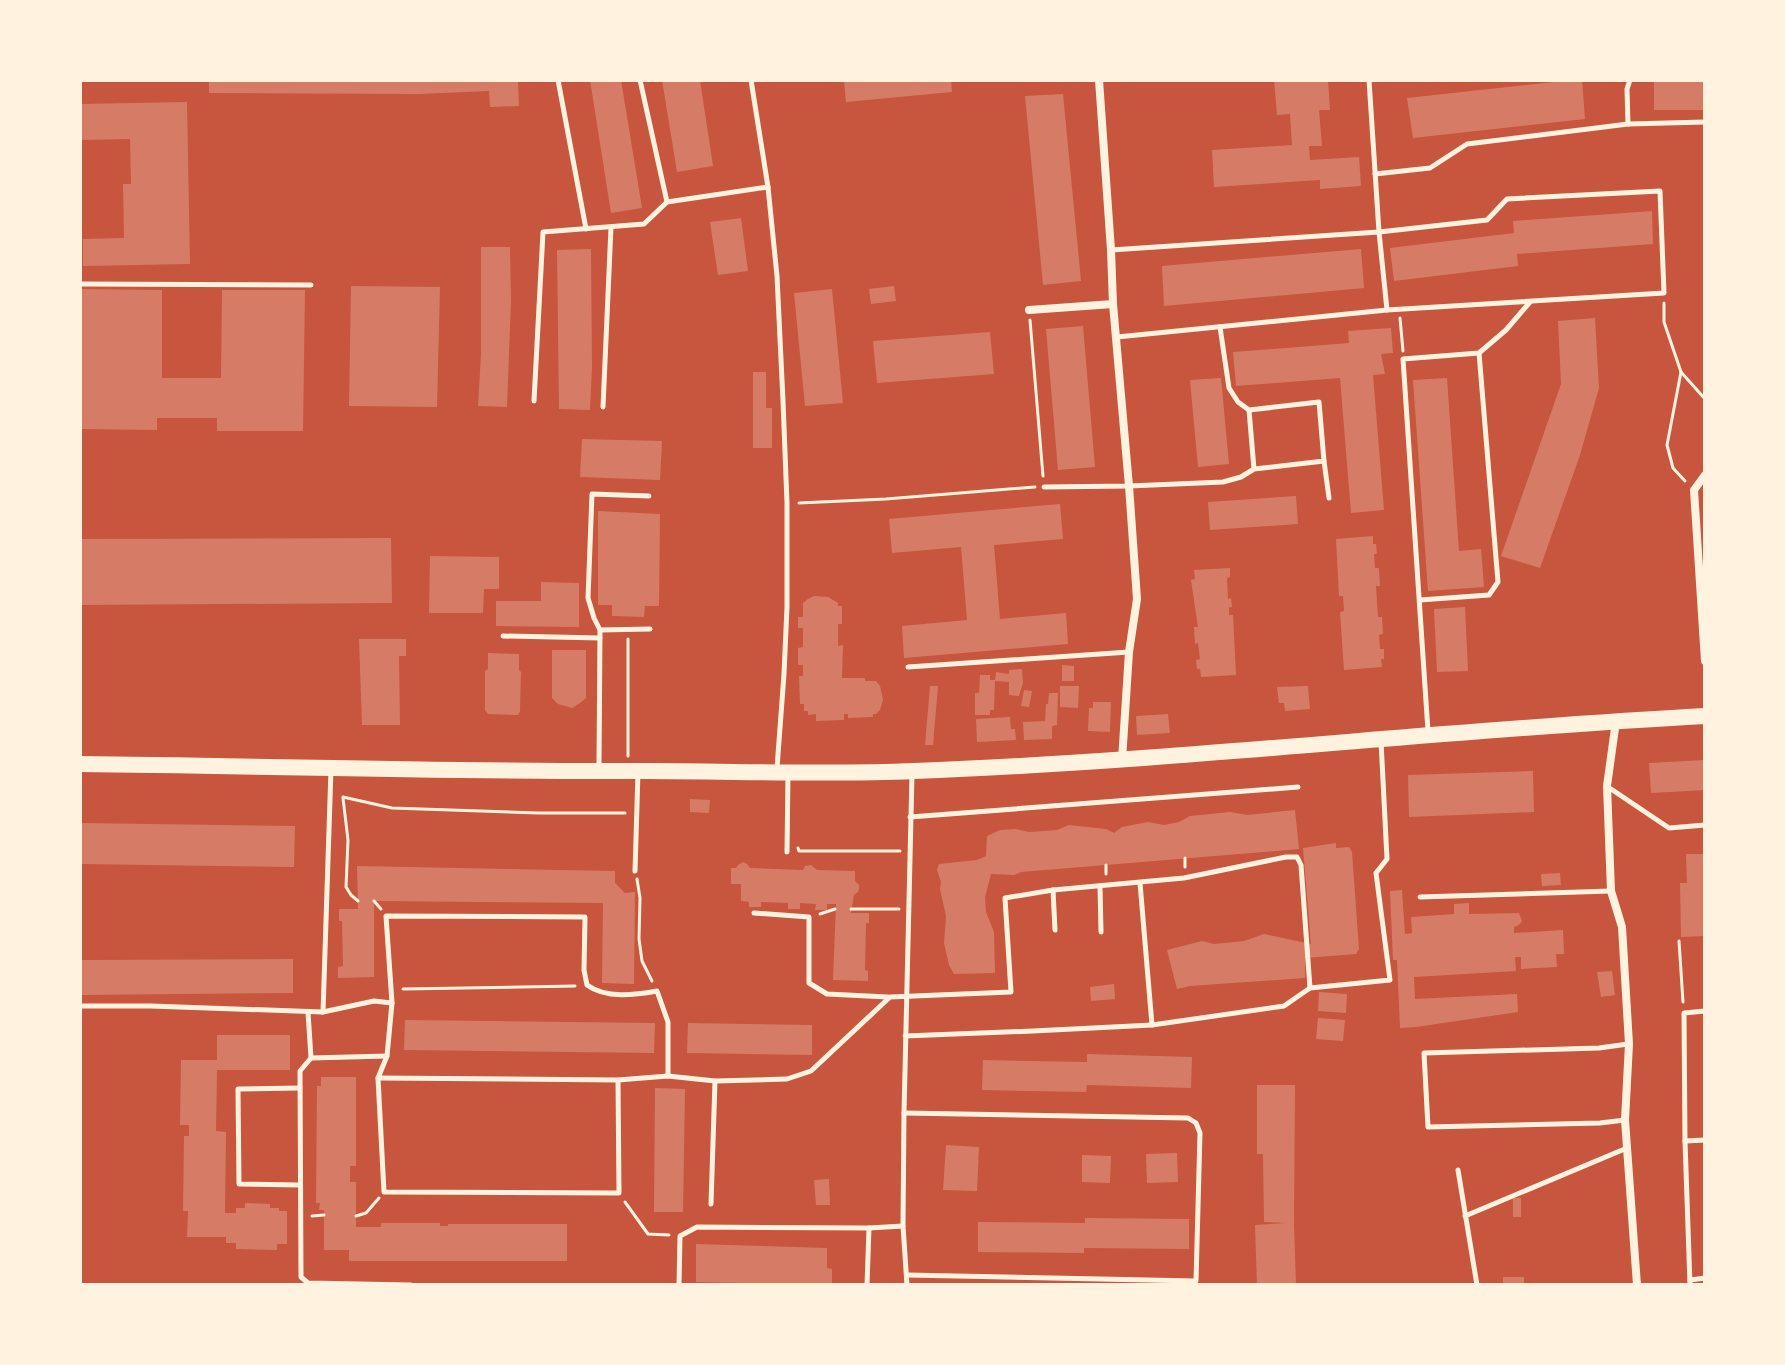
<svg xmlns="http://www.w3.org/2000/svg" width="1785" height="1365" font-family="Lato,sans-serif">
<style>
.building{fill:#d67c66}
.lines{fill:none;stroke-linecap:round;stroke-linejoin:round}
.path{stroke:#fff3e0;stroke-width:3}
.service{stroke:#fff3e0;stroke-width:5}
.minor{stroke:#fff3e0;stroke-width:8}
.primary{stroke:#fff3e0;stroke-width:16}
</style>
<rect width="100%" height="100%" fill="#c8553d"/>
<!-- building -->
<g class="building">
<polygon points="209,80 518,80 519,106 490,107 489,91 419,94 209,93"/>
<polygon points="590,80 621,80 642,208 611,213"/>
<polygon points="662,80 700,80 713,166 677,172"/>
<polygon points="844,80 951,80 952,92 846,102"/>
<polygon points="1274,80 1328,80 1330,110 1319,110 1322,146 1309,146 1310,160 1359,157 1361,186 1320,189 1320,180 1214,187 1212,150 1292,145 1290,114 1277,115"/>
<polygon points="1573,80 1582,80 1585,119 1413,138 1407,98"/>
<rect x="1654" y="80" width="51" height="30"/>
<polygon points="1063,94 1081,281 1043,285 1025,96"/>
<polygon points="187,102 190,264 83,266 83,239 124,238 123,184 131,184 130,139 80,140 80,104"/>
<polygon points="1652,211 1653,244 1517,254 1518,266 1394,281 1390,248 1514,233 1513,221"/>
<polygon points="741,218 748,271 718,275 710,222"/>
<polygon points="481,247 510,247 511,300 507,407 478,406 481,354"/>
<polygon points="591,249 592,367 590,410 559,409 557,250"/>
<polygon points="1361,249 1364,288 1164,306 1162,266"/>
<polygon points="351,286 440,287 437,407 349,406"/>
<polygon points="894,286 896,301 871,304 869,289"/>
<polygon points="80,289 162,290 162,378 221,378 222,290 305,290 303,431 217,431 217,418 157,418 157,430 80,429"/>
<polygon points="832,289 843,403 805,406 794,293"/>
<polygon points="1595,318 1599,388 1580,455 1540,568 1501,556 1561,384 1558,321"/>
<polygon points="1083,326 1095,467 1058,470 1046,329"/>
<polygon points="1391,328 1393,353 1381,354 1385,374 1373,375 1384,510 1351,513 1340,378 1236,386 1233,352 1349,343 1348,331"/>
<polygon points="990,332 994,374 877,383 873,341"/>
<polygon points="753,372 766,372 766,408 772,408 772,448 753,448"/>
<polygon points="1221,378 1229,464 1198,467 1190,380"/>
<polygon points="1447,378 1459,551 1481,549 1484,587 1428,591 1413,380"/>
<polygon points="582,439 662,441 660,480 580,477"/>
<polygon points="1296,496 1298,524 1210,530 1208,502"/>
<polygon points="1060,504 1063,539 994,545 1000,619 1066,613 1068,644 904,658 902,626 967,620 961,547 892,553 889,519"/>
<polygon points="598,511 660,514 659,606 645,606 644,617 612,616 612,605 598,605"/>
<polygon points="1373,536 1373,544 1376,544 1377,554 1374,554 1375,568 1379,568 1380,586 1376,586 1378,617 1382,617 1383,634 1379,635 1380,649 1384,649 1384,659 1381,659 1382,667 1344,670 1340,612 1344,611 1343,596 1339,596 1336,539"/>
<polygon points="391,538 392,603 80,605 80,539"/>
<polygon points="430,556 499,557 499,589 484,589 483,613 429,613"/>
<polygon points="1230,568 1230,577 1227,578 1228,599 1231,598 1232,607 1229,607 1229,615 1233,615 1236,675 1201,677 1200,669 1197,669 1196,660 1200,659 1198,643 1195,644 1194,627 1198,627 1191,580 1195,579 1194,570"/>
<polygon points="541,582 579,583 579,627 496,626 496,601 541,601"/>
<polygon points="814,596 828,597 838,603 838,606 842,606 842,624 838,624 838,646 843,645 842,678 865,678 865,681 876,681 880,686 883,700 880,710 876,714 873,714 873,717 848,718 848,714 844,714 844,720 816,721 816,714 808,715 808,711 804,711 804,704 800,704 799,676 803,676 803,665 798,665 798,648 803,647 803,628 798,628 798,617 803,617 803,603 808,599"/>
<polygon points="1465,607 1468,671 1437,672 1434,609"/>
<polygon points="359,639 406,639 406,656 399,656 400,725 362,725"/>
<polygon points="552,650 586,650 586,698 580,703 572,708 558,704 552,698"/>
<polygon points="488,653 519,654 519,670 521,672 520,711 518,715 488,714 485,710 485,671 488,669"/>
<polygon points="1062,665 1074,666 1074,681 1062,681"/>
<polygon points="1022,669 1023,683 1019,696 1009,695 1009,682 995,681 996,672 1009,674 1009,670"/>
<polygon points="980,675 990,675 990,680 995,680 994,710 990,710 990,715 975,715 975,693 979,693"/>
<polygon points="930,686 938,686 933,745 925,745"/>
<polygon points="1060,686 1079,686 1078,708 1060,707"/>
<polygon points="1308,686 1310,709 1285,711 1284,703 1279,703 1277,687"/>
<polygon points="1024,690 1032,691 1029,707 1021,706"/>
<polygon points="1049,693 1058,693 1057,725 1052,726 1052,739 1024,740 1023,722 1045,721 1046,704 1048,704"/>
<polygon points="1093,702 1111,702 1110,732 1088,731 1089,708 1093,708"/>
<polygon points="1168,714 1170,733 1137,735 1136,716"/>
<polygon points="1010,717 1011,729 1015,729 1016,740 977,742 976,719"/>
<polygon points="1705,760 1705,790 1651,793 1649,763"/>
<polygon points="1533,771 1534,812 1409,817 1408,775"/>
<polygon points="690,799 710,800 709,813 690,812"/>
<polygon points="1295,810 1299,849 1021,872 1014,875 991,874 985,897 986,912 994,932 995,973 954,974 949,965 944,943 946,916 940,889 941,882 937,870 939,864 977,860 986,856 987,836 1000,830 1016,829 1029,832 1057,830 1069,825 1106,829 1114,833 1122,827 1148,822 1164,825 1179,822 1190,816 1230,812 1247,815"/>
<polygon points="80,823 295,826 294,867 80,864"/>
<polygon points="1336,843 1336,848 1349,847 1352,852 1359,949 1356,954 1305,958 1305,978 1190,986 1177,989 1167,950 1202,941 1214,944 1244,941 1264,934 1311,944 1303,848"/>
<polygon points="1686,854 1705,854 1705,936 1681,937 1680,883 1687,883"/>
<polygon points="743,862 747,864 750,868 803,870 805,866 811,865 817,870 855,871 855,881 859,885 859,889 858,892 854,895 851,913 869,913 869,923 866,923 865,970 868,971 868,981 833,980 836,904 827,904 827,910 815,910 816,904 800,903 800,909 788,909 788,903 761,902 761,907 749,907 749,902 741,901 741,884 731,884 731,868 736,868 738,865"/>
<polygon points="357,866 615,871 615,883 625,893 635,892 634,984 602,983 603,903 374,901 374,977 338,978 338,967 343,966 342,921 339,921 339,909 358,909"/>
<polygon points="1560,873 1561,885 1542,886 1541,874"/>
<polygon points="1402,890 1405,934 1412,933 1411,917 1454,914 1454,904 1469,903 1469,914 1519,913 1522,921 1519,925 1514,927 1514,933 1563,930 1564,954 1556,954 1557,967 1521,969 1521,957 1515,957 1516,971 1414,977 1415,999 1517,994 1518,1012 1416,1027 1400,1028 1397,960 1393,960 1390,891"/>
<polygon points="293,959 293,993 80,995 80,960"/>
<polygon points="1612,971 1615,995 1601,997 1597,972"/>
<polygon points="1114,984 1115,999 1091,1001 1090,987"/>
<polygon points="1319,992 1347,994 1346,1013 1318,1011"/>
<polygon points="1318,1018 1345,1020 1343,1041 1316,1039"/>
<polygon points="405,1020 655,1023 654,1053 404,1050"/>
<polygon points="688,1023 812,1025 812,1055 687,1053"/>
<polygon points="217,1035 290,1035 290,1070 217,1070 216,1131 226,1132 225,1213 236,1213 236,1208 245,1208 245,1203 270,1204 270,1208 279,1208 279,1211 287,1211 287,1244 277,1244 277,1250 236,1249 236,1243 226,1243 226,1237 187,1237 188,1211 183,1211 184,1136 189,1136 189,1125 180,1125 181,1060 217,1060"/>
<polygon points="1087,1054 1192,1057 1191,1088 1087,1085 1086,1092 982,1090 983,1060 1087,1062"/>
<polygon points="321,1077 356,1077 356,1166 350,1166 350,1182 356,1182 356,1227 381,1227 381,1223 440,1223 440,1226 448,1226 448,1224 567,1224 567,1261 349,1261 349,1250 324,1250 324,1210 319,1210 320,1203 316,1203 317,1086 321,1086"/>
<polygon points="1257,1085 1295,1085 1294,1224 1296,1285 1257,1285 1255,1225 1287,1223 1264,1222 1263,1154 1257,1154"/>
<polygon points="655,1088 685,1089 683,1212 654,1212"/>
<polygon points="946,1145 979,1147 977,1191 943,1190"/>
<polygon points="1177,1153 1178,1182 1147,1183 1146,1154"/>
<polygon points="1082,1155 1111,1156 1110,1183 1082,1182"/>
<polygon points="829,1179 830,1205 816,1205 814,1180"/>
<rect x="1513" y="1198" width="8" height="19"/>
<polygon points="1085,1218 1189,1219 1189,1249 1084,1248 1084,1253 978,1252 978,1222 1085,1223"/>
<polygon points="696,1244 827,1248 827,1268 832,1269 832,1285 696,1282"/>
<rect x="1503" y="1277" width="21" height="8"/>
</g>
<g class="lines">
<!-- path -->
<g class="path">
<polyline points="1664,303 1664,322 1681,372 1705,399"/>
<polyline points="1400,318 1403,351"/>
<polyline points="1030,320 1043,476"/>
<polyline points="1681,372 1667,445 1673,468 1685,481"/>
<polyline points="799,503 886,499 1035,487"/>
<polyline points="628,756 628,639"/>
<polyline points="343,797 392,808 538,813 625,813"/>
<polyline points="343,798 348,840 346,887 351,895 358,901"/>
<polyline points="798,848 799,851 900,851"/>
<polyline points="1106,865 1106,874"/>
<polyline points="1185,867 1185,858"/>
<polyline points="637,879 640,898 639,939 642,961 652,981"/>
<polyline points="374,901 381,909"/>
<polyline points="851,909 899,909"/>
<polyline points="820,914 835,909"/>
<polyline points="1679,941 1683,1002"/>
<polyline points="403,989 575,986"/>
<polyline points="625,1202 648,1234 669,1235"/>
<polyline points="312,1216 324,1215"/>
<polyline points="356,1216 366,1213 379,1198"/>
</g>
<!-- service -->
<g class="service">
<polyline points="558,80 586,229"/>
<polyline points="640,80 667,202"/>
<polyline points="751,80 768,187 777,276 783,401 787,503 787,607 784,674 777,768"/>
<polyline points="1369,80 1379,232 1387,310"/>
<polyline points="1628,124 1627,89 1630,80"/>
<polyline points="1375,174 1430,168 1467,144 1628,124 1705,122"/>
<polyline points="1111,250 1379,232 1487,220 1507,199 1660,191 1664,293 1387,310 1117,337"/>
<polyline points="80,284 311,285"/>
<polyline points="1220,327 1229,388 1238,402 1249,410"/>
<polyline points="534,401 543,232 644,224 667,202 768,187"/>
<polyline points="603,407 611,227"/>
<polyline points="1324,461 1329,498"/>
<polyline points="1044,487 1129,486 1223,482 1241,477 1254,469 1324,461 1319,402 1249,410 1254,469"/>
<polyline points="1420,600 1489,595 1498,582 1479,353"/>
<polyline points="600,630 650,629"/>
<polyline points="503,636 600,638"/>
<polyline points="908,667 1129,652"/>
<polyline points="1428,731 1403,359 1479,353 1506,330 1530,302"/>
<polyline points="599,766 600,630 594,618 588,598 592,494 649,496"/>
<polyline points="1608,787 1669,828 1705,825"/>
<polyline points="910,817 1298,787"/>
<polyline points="787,852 788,774"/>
<polyline points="635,871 638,772"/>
<polyline points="1140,883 1152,1025"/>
<polyline points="1100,886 1101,932"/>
<polyline points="1053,890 1055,930"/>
<polyline points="1420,897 1611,891"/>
<polyline points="754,913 809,917 809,983 827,994 888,997"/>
<polyline points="80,1006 151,1006 323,1012 374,1001 392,1003"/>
<polyline points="308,1012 311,1058"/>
<polyline points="323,1012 331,769"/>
<polyline points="905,1036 1033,1031 1152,1025 1284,1006 1310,988"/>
<polyline points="387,1056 311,1058 300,1071 301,1277 308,1283 411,1285"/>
<polyline points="378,1078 618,1080 668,1076 715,1081 787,1079 811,1071 890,997 1011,992 1005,898 1053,890 1184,878 1286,857 1297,857 1301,865 1310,988 1390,980 1376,873 1387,859 1381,741"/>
<path d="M618,1080L619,1193L384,1192L378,1078L387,1056L392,1003L386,916L585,917L584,970L587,985C606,999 635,995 657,991L668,1022V1076"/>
<polyline points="904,1113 1188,1118 1196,1123 1200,1133 1196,1281 907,1275"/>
<polyline points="1625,1120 1600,1123 1428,1127 1424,1053 1599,1048 1628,1044"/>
<polyline points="1685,1141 1705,1140"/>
<polyline points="1458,1170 1477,1285"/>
<polyline points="299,1185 239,1184 238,1089 300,1088"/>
<polyline points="711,1204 715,1081"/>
<polyline points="1465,1216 1627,1148"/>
<polyline points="1690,1280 1705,1278"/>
<polyline points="679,1285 680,1236 697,1227 869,1228 903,1226"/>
<polyline points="867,1285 869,1228"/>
<polyline points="907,1285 903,1226 904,1113 912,774"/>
<polyline points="1690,1285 1685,1141 1684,1013 1705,1011"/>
</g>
<!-- minor -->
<g class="minor">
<polyline points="1099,80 1111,250 1113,304 1129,486 1137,599 1129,652 1122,760"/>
<polyline points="1029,310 1113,304"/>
<polyline points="1705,475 1694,490 1705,661"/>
<polyline points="1616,721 1607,786 1611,891 1622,927 1629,1044 1625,1120 1637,1285"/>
</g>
<!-- primary -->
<path class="primary" d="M80,764C268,766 456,772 644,771C734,771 824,775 914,771C1178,761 1441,730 1705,716"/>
</g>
<!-- border -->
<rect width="1785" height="1365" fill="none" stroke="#fff3e0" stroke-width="164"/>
</svg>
